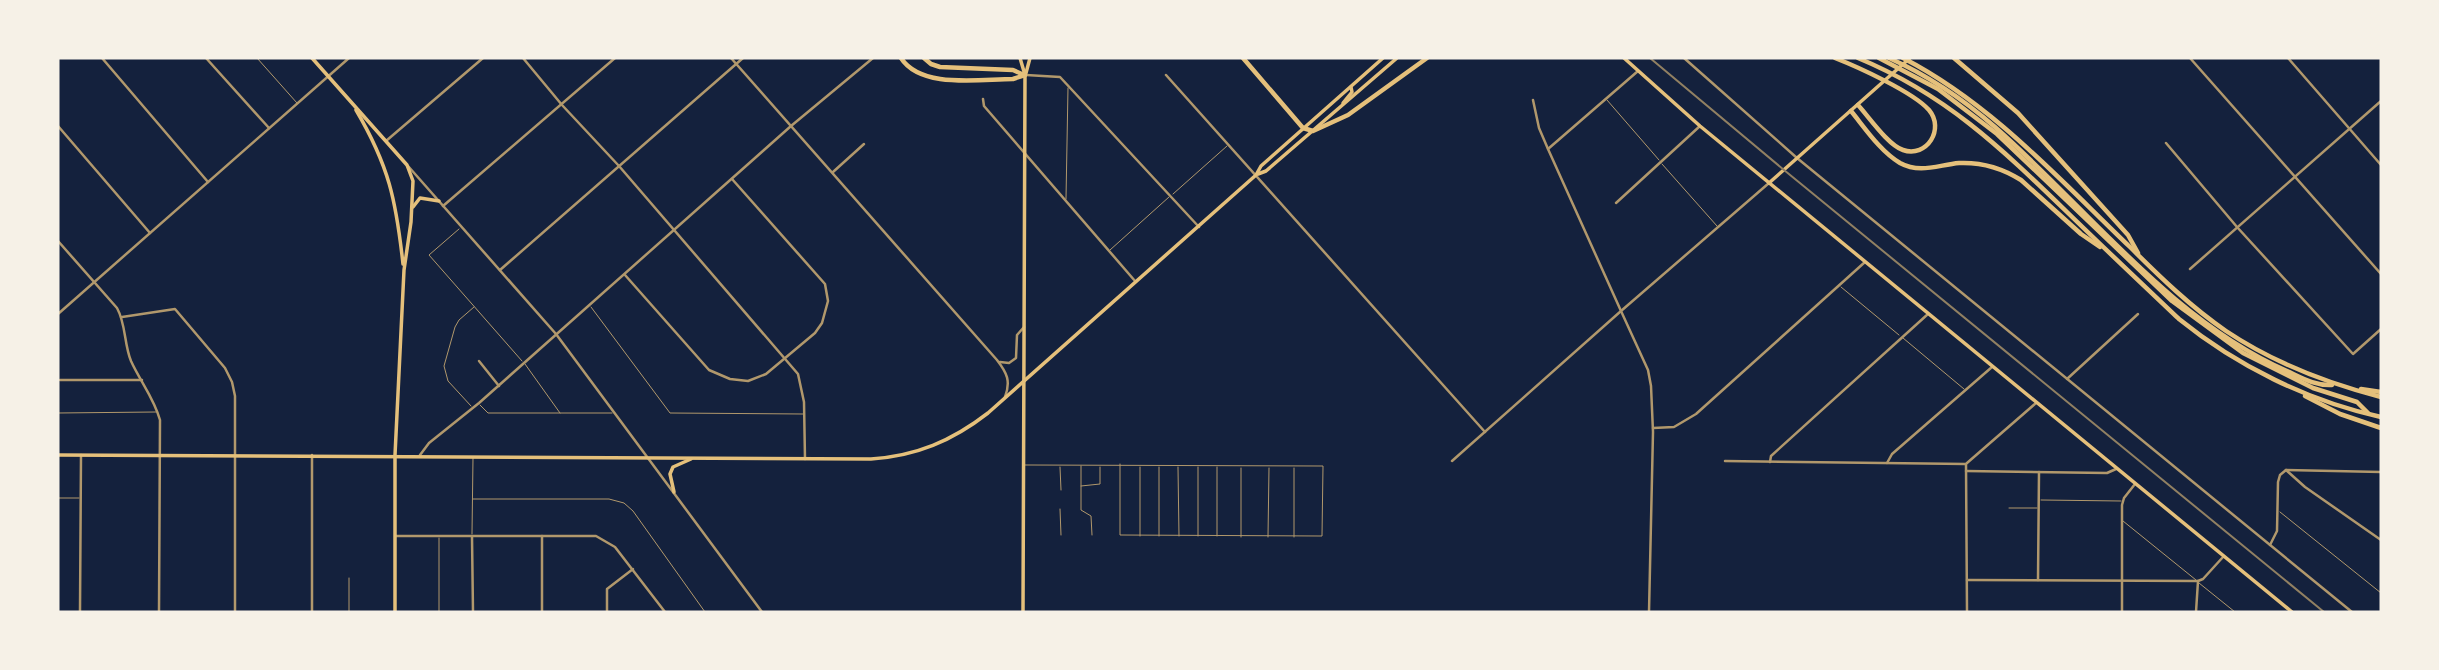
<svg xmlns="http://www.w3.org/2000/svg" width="2439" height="670" font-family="Jost,sans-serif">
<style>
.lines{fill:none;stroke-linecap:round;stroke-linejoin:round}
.service{stroke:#b1986c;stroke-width:1}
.minor{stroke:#b1986c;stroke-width:2.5}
.tertiary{stroke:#b1986c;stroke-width:2.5}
.secondary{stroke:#e5c07b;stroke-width:3.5}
.primary{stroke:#e5c07b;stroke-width:3.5}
.motorway{stroke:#e5c07b;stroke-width:4.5}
.rail{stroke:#918062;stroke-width:2}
</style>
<rect width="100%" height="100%" fill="#14213d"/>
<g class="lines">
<!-- service -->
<g class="service">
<polyline points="257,58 297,103"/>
<polyline points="1607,100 1659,160"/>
<polyline points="1662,164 1717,226"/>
<polyline points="1173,194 1227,146"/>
<polyline points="1066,199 1068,88"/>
<polyline points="459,229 429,255 522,361"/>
<polyline points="1110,250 1169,197"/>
<polyline points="1841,287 1899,335"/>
<polyline points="591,307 670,413 803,414"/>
<polyline points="1903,338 1964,389"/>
<polyline points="525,364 560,413"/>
<polyline points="480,405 488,413 612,413"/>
<polyline points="471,406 448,381 444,366 455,327 459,320 474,307"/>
<polyline points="58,413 156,412"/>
<polyline points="1025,465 1323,466 1322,536 1120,535 1120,464"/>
<polyline points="1081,466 1081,510 1091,516 1092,535"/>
<polyline points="1060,467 1061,490"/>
<polyline points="1140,467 1140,536"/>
<polyline points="1159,467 1159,536"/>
<polyline points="1178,467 1179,536"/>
<polyline points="1198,467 1198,536"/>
<polyline points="1217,467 1217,536"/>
<polyline points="1294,468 1294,537"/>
<polyline points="1081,486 1100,484 1100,467"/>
<polyline points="58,498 79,498"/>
<polyline points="473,499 609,499 624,503 633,511 705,612"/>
<polyline points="2041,500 2121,501"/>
<polyline points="2009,508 2037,508"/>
<polyline points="1060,509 1061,535"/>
<polyline points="2280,512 2381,593"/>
<polyline points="2123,521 2196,580"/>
<polyline points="472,534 473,458"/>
<polyline points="1241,537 1241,468"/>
<polyline points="1268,537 1269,468"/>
<polyline points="439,538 439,612"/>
<polyline points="2199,583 2235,612"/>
<polyline points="349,612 349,578"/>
</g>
<!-- minor -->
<g class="minor">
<polyline points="102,58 208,182"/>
<polyline points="206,58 269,128"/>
<polyline points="523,58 562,105 619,166 798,374 804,402 805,459"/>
<path d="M731,58L997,360C1007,373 1011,381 1005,397"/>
<polyline points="1684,58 1797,158 2352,612"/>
<polyline points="2190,58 2381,274"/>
<polyline points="2288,58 2381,165"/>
<polyline points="1026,75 1060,77 1199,227"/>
<polyline points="1166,75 1485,432"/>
<polyline points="983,99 984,106 1135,281"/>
<polyline points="58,126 150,233"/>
<polyline points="386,141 483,58"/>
<polyline points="2166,143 2237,227 2353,354 2381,329"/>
<polyline points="1548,149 1638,71"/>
<polyline points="833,172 864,144"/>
<polyline points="1616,203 1700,126"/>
<polyline points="443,206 615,58"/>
<path d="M58,241L117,308C126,324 124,344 131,361C140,381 154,398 160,420L159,612"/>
<polyline points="2190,269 2381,101"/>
<polyline points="500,270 743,58"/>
<polyline points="625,275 709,370 730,379 748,381 766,374 815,333 822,323 828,301 825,284 732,179"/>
<polyline points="122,317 175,309 225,368 232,382 235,396 235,612"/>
<polyline points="479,361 499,386"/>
<polyline points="1000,362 1009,363 1016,358 1017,335 1024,327"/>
<polyline points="2067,379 2138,314"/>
<polyline points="60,380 142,380"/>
<polyline points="1653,428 1674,427 1696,414 1865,262"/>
<polyline points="312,455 312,612"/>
<polyline points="420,455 429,443 479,403 791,126 873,58"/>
<polyline points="1452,461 1621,311 1548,149 1539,128 1533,100"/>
<polyline points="1725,461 1966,464"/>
<polyline points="1770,462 1771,456 1928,314"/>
<polyline points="1887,463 1892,454 1992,367"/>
<polyline points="1967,463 2036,403"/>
<polyline points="1966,464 1967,612"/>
<polyline points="2286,470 2305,487 2381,540"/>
<polyline points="2286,470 2381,472"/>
<polyline points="1966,471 2107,473 2116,469"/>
<polyline points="396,536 596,536 615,547 665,612"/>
<polyline points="472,537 473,612"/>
<polyline points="2270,545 2277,531 2278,482 2280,475 2286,470"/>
<polyline points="1967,580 2198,581"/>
<polyline points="2038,580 2039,472"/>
<polyline points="80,612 81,455"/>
<polyline points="542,612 542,536"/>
<polyline points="607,612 607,589 633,569"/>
<polyline points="2122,612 2122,505 2124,498 2135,484"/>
<polyline points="2196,612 2198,581 2203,579 2223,557"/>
</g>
<!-- tertiary -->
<g class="tertiary">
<polyline points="408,166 556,334 762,612"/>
<polyline points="58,314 349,58"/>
<polyline points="1649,612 1653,432 1651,386 1648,370 1621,311 1769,183"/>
</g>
<!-- secondary -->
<polyline class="secondary" points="1769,183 1910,58"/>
<!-- primary -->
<g class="primary">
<polyline points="312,58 407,165 413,181 411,222 404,270 395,455 395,612"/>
<polyline points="1020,58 1025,75 1023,612"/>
<polyline points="1624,58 1700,126 2292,612"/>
<polyline points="1026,73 1030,58"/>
<polyline points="1343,103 1352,92 1351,87"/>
<path d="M356,110C389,166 396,200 403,264"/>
<polyline points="1258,174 1266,171 1397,58"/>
<polyline points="413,207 420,198 439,201"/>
<path d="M58,455L871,459C916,456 952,441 988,413L1256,175L1261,166L1383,58"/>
<polyline points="674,492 670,474 673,467 691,459"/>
</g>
<!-- motorway -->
<g class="motorway">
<path d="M901,58C921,89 979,79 1013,79L1025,75"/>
<polyline points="924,58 931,64 940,67 1013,70 1024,75"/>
<polyline points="1243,58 1303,128 1313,131 1348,115 1427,58"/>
<path d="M1835,58C1858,67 1913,92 1929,110C1945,129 1927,158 1903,150C1888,145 1869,117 1858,105"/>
<path d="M1858,58C1945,94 2000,147 2067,212C2104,248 2141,283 2179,319C2237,366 2308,401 2381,417"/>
<polyline points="1879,58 1938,89 1997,134 2172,301 2243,353 2313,388 2357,402 2368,413"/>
<path d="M1889,58C1927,75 1964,100 1995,127C2089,210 2171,320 2287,371C2302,378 2315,386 2332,385"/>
<path d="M1903,58C1992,104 2059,179 2130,247C2160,277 2191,307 2226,331C2274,363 2326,383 2381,397"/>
<polyline points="1954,58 2018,113 2128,235 2138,253"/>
<path d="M1851,111C1865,128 1880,151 1900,163C1920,174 1938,165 1959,163C1982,162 2002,168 2021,180L2081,234L2100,247"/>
<polyline points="2361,389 2381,392"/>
<polyline points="2305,396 2340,414 2381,428"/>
</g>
<!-- rail -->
<polyline class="rail" points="1650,58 1784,170 2324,612"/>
</g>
<!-- border -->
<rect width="2439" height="670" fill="none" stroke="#f6f1e7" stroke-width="119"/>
</svg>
